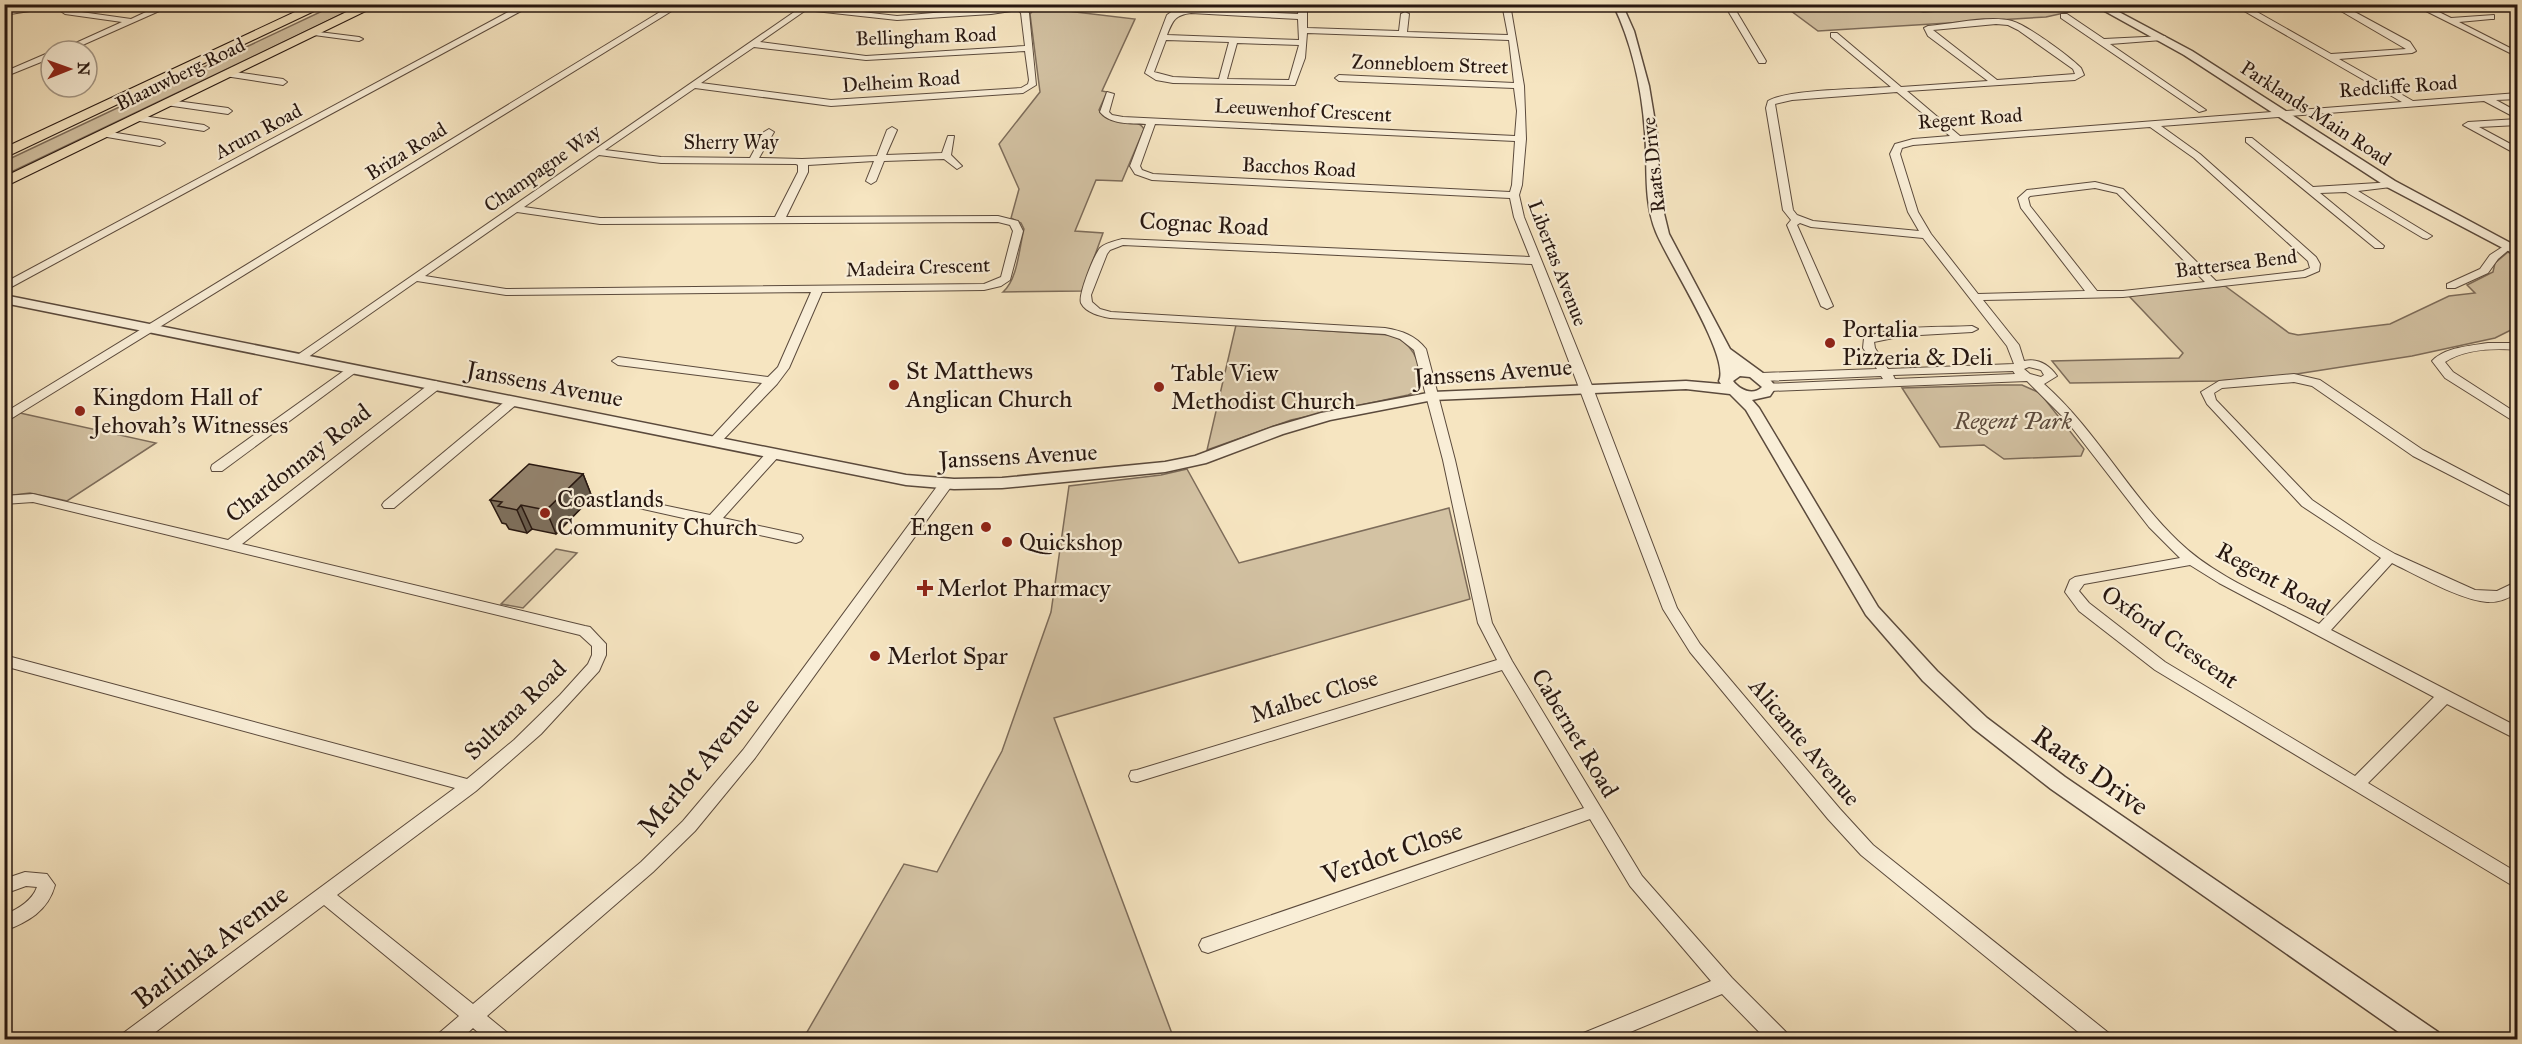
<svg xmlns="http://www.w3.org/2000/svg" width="2522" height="1044" font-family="'IM FELL Great Primer',serif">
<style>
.green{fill:#d3c2a3;stroke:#7d6c5a;stroke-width:1.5}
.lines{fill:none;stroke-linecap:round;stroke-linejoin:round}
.minor-casing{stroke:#5b4a3c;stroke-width:2}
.tertiary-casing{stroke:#5b4a3c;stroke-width:3}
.primary-casing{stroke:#271710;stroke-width:2}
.minor{fill:#f9eed7;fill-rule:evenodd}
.tertiary{fill:#f9eed7;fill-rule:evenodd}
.primary{fill:#f6e5c1;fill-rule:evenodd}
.wall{fill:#7e705d;stroke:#271710;stroke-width:1.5}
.shaded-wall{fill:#675b4c;stroke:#271710;stroke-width:1.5}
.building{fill:#93826c;stroke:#271710;stroke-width:1.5}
.poi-dot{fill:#8f2418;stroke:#f9eed7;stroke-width:2}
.labels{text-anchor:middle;stroke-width:4.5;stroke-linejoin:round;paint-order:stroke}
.far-street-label{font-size:20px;fill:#271710;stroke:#f9eed7}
.street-label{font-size:24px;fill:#271710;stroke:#f9eed7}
.poi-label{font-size:24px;fill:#271710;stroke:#f9eed7;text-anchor:start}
.park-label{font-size:24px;font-style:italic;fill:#5b4a3c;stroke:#f9eed7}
.near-street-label{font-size:28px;fill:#271710;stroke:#f9eed7}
</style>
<rect width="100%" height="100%" fill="#f6e5c1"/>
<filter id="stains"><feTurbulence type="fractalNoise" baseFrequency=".00333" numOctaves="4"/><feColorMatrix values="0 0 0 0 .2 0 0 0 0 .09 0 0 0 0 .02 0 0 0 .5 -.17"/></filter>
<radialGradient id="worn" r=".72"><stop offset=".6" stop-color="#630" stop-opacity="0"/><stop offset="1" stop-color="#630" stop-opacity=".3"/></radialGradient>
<!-- green -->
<g class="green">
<polygon points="2011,4 2087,5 2095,10 2082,9 2046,17 1818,31 1783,5 1892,5 1923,12 2003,7"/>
<polygon points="335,5 361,5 5,175 5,161"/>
<path d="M1052,5L1067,11L1135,19L1102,91L1107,92L1099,110C1107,129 1135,114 1144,129L1122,181L1096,180L1075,231L1103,233L1082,291L1003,292C1018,279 1019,248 1024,229L1021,223L1011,218L1019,189L999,144L1040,92L1030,14L1035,8Z"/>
<polygon points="2508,252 2517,257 2517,327 2495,338 2412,356 2290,375 2219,381 2070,383 2052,361 2179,358 2183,353 2129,296 2225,286 2289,333 2298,335 2390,324 2449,296 2475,293 2467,285 2493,272 2495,263"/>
<path d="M1236,325L1390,335C1413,342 1421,362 1422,386L1418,391L1408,395L1291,420L1207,450Z"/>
<polygon points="1999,385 2022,385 2040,393 2084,449 2081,456 2004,459 1984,445 1940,447 1902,388"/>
<polygon points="20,413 156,443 67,501 30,493 5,496 5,423"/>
<polygon points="1187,469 1239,563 1449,508 1470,599 1054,718 1174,1039 803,1039 904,864 937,872 1002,751 1051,612 1069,486 1161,475"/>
<polygon points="556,549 577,553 523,608 501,604"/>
</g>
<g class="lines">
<defs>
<g id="minor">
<polygon points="44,4 61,4 67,10 131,19 163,4 175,4 69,51 58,51 122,22 65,14 55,7 4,15 4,11"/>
<polygon points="523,4 534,4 4,291 4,283"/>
<polygon points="673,4 683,4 4,423 4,413"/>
<path d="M763,4H793L897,16L1043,4L1026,9L1029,13L1036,85L1023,93L831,106L695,88L605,150L661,157L750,158L764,132L769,129L774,132L759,158L802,159L877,156L887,130L892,127L897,130L886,155L942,153L948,136H954L951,155L962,166L957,169L944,159L884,161L876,181L871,184L866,181L874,161L808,165V172L786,217L998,216L1018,221L1023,231L1010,280L1001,286L984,290L822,292L789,368L777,384L719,444H711L709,441L711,438L762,383L618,365L612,361L618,357L768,377L778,367L811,292L506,295L417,281L304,360H296L294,358L296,356L797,10ZM806,10L897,20L991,14L1018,10L1021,13L1025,46L866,56L760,42ZM754,47L866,60L1025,51L1029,80L1028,84L1021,88L831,100L701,83ZM599,155L661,163L796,164L798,165V172L775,217L600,218L524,207ZM517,212L600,224L998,222L1010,225L1013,231L1001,277L984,284L506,289L425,276Z"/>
<path d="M1299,4H1307V28L1399,31L1401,14L1405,12L1409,14L1407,32L1508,35L1502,4H1510L1524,86L1526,139L1522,185L1519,195L1524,217L1593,388L1677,608L1700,644L1840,809L1873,845L2110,1034L2112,1040H2088L1861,855L1828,819L1690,652L1663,609L1532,264L1123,245L1110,250L1107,254L1091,295L1092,302L1100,309L1111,312L1385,328C1402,331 1415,335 1426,349L1455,460L1492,623L1512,661L1642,876L1732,978L1788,1034L1790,1040H1767L1722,994L1611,1040H1579L1581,1034L1711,981L1630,886L1590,819L1208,953L1202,951L1199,945L1202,939L1584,808L1502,670L1137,782L1131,781L1129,776L1131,771L1137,770L1497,660L1478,623L1443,460L1414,350L1400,339L1385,334L1110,318C1100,316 1086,313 1081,303C1078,295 1094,255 1100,248C1105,243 1115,241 1122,239L1530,257L1514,217L1510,198L1152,180L1135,174L1130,166L1146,124C1130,123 1111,125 1100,112L1107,92L1114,94L1109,112L1112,115L1123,117L1515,136L1517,111L1514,88L1339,81L1335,78L1339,75L1514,83L1509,40L1307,33L1305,58L1295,85L1173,83L1156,80L1145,73L1167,15L1174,10L1191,9L1298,14ZM1191,13L1298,19L1299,40L1167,35C1173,20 1175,15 1191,13ZM1166,40L1229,42L1219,79L1173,77L1154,72ZM1237,43L1299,45L1289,80L1227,79ZM1155,124L1515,141L1512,185L1510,192L1153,174L1142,170L1140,166Z"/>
<polygon points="1724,4 1732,4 1766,61 1765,63 1759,63"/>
<path d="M2232,4H2243L2331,54L2406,49L2329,4H2340L2410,42L2416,51L2412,53L2339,59L2413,101L2518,93V99L2496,100L2518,112V119L2484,101L2161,126L2200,154L2316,257L2320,264L2319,271L2305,277L2123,297L1983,300L2019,345L2024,361C2038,358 2049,365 2057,376L2044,384C2096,430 2128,493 2178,541C2216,578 2272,599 2319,624L2381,558L2302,506L2207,404L2201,392L2219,381L2294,374L2320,380L2423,450L2518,500V510L2413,456L2312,386L2294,382L2222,388L2214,393L2216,400L2312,500L2371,540L2395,554L2475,590L2497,591L2518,581V593C2508,598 2499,603 2487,602C2460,600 2417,575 2392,563L2331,630L2518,727V740L2447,704L2368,783L2518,873V889L2155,670L2079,611L2065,592L2070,580L2075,577L2180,558L2149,527L2066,420L2027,381L1769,391L1763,387L1765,384L1883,379L1881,376L1762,381L1756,377L1762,373L1877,369L1863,348L1864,338C1898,324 1936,328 1972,326L1978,329L1972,332L1903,336L1874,342L1875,348L1888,369L2014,364L2007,346L1923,238L1811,227L1800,223L1797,225L1833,306L1827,309L1821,306L1787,225L1791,220L1783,210L1766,108L1768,101C1787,89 1865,89 1891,87L1831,37V33H1837L1901,87L1988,81L1928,36L1924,28L1928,26C1952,24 1990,15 2012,21C2027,25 2069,56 2081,68L2084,75L2075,80L1907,91L1960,136L2402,102ZM1996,24L2008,25L2018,30L2073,69L2075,74L1997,80L1933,30ZM1897,92L1950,136L1913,139L1895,144L1890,154L1908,212L1919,231L1813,221L1797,215L1793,210L1775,104L1792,100ZM2150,127L2194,158L2308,261L2310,268L2303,271L2216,281L2123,189L2095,182L2027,190L2018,198L2021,208L2085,291L1978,294L1931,234L1918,212L1900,154L1902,148L1913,145ZM2095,188L2117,193L2205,282L2123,291H2097L2030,206L2028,198L2030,196ZM2029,367L2041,370L2044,375L2041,377L2030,374L2024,369ZM2013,371L2015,374L1895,379L1893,375ZM2190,565L2219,583L2434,697L2355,776L2165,662L2089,603L2079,591L2084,584Z"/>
<polygon points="2412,4 2423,4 2451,18 2494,15 2494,19 2491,19 2459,22 2518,52 2518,57"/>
<polygon points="2061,14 2067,14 2104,39 2165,36 2166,38 2162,40 2110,44 2206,110 2199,112 2061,18"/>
<polygon points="311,31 359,37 363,39 359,41 314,35 311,35"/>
<polygon points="48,53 51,53 51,58 4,77 4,72"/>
<polygon points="228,71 283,79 287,82 283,85 225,76 224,74"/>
<polygon points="169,100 228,108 232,111 228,114 166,105 165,103"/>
<polygon points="136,115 204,125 209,128 204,131 133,120 133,116"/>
<polygon points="2518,119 2518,125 2479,127 2518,148 2518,155 2463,125 2468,122"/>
<polygon points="104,131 160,140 165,143 160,146 101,136 101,132"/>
<polygon points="2246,138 2252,138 2313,187 2394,182 2396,184 2391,187 2358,191 2432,236 2427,239 2423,238 2346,192 2320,193 2384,246 2383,248 2375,248 2246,142"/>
<polygon points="2507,244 2512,247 2498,259 2488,273 2455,288 2447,288 2447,284 2480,269 2490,255"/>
<path d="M2488,343H2518V350C2495,348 2464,349 2445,362L2453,372L2518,414V424L2445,378L2432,361C2445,347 2470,346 2488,343Z"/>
<polygon points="352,365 358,369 356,372 222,471 212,471 211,468 212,465"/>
<polygon points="436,381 442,385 440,388 242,544 585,626 590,627 606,644 606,655 599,671 541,734 476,791 337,895 473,1004 641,862 683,821 743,750 941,481 946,480 953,484 755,758 695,831 653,872 487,1016 509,1034 511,1040 487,1040 473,1028 460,1040 436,1040 438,1034 459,1016 324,905 145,1040 120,1040 122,1034 455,788 4,666 4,655 467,779 514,740 560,695 588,664 592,655 592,646 580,635 33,502 4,504 4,496 33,494 228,540 432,382"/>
<polygon points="513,397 519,401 517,404 394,508 384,508 382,505 384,502 509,398"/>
<polygon points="774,449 780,453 779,456 723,518 801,535 803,538 801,541 796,543 634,507 627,503 634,499 710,515 769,450"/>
<path d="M25,872L47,874L55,885C48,911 28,922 4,931V915C18,909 32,901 37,887L26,886L4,894V879Z"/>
</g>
<g id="tertiary">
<path d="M1613,4H1622L1634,31L1649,86L1657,134L1660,197L1669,234L1730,349L1767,376L1776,387L1770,396L1752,400L1759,408L1878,607L1937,671L1987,718L2065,777L2438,1032L2442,1040H2410L2051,789L1973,728L1923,681L1866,615L1746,410L1730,394L1686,389L1433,400L1330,420L1283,434L1206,463L1165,472L1002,488L954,489L906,485L4,303V295L906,475L954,479L1002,478L1165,462L1195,456L1273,427L1321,413L1433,392L1686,381L1721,384L1719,381C1731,357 1667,260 1656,232C1643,200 1648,166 1645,132C1642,90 1632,43 1613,4ZM1740,376L1750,377L1762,387C1753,396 1740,390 1733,381Z"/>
<polygon points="2092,4 2104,4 2192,51 2395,181 2518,247 2518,256 2387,187 2184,55"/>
</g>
<g id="primary">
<polygon points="312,4 329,4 4,158 4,148"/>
<polygon points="363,4 380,4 4,187 4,177"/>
</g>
</defs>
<!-- minor casing -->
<use href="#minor" class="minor-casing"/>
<!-- tertiary casing -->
<use href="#tertiary" class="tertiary-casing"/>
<!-- primary casing -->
<use href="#primary" class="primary-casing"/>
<!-- minor -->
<use href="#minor" class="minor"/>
<!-- tertiary -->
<use href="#tertiary" class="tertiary"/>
<!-- primary -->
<use href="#primary" class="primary"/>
</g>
<!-- wall -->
<polygon class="wall" points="583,474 592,497 556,534 532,529 527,533 509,529 506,524 502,523 490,500"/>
<!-- shaded-wall -->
<g class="shaded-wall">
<polygon points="583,474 592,497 556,534 546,510"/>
<polygon points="521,505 532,529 527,533 517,510"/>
</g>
<!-- building -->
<polygon class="building" points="529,464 583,474 546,510 521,505 517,510 498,506 502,502 490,500"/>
<!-- markers -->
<g class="poi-dot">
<circle cx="1830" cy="343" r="6"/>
<circle cx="894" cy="385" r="6"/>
<circle cx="1159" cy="387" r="6"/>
<circle cx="80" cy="411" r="6"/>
<circle cx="545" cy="513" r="6"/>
<circle cx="986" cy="527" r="6"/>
<circle cx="1007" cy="542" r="6"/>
<path d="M922 579h6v6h6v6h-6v6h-6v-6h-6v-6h6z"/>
<circle cx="875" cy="656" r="6"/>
</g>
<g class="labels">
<!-- far-street labels -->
<g class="far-street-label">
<text transform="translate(926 36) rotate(-2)" y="7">Bellingham Road</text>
<text transform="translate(1430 64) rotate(2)" y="7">Zonnebloem Street</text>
<text transform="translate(180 74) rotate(-26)" y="7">Blaauwberg Road</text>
<text transform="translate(901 81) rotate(-4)" y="7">Delheim Road</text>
<text transform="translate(2398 86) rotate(-4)" y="7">Redcliffe Road</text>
<text transform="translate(1303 110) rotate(3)" y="7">Leeuwenhof Crescent</text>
<text transform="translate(2316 113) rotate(33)" y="7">Parklands Main Road</text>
<text transform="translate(1970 118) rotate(-4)" y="7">Regent Road</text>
<text transform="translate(258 131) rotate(-28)" y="7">Arum Road</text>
<text x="731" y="149">Sherry Way</text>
<text transform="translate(406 151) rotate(-32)" y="7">Briza Road</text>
<text transform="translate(1653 165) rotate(-96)" y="7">Raats Drive</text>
<text transform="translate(1299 167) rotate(3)" y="7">Bacchos Road</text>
<text transform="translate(542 168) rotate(-35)" y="7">Champagne Way</text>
<text transform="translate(1558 263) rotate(69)" y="7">Libertas Avenue</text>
<text transform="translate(2236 263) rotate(-7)" y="7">Battersea Bend</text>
<text transform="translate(918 267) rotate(-2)" y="7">Madeira Crescent</text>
</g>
<!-- street labels -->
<g class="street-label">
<text transform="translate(1204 224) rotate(3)" y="8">Cognac Road</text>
<text transform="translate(1493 372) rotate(-4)" y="8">Janssens Avenue</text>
<text transform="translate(545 384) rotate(11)" y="8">Janssens Avenue</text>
<text transform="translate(1018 456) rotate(-3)" y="8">Janssens Avenue</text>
<text transform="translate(298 463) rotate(-38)" y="8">Chardonnay Road</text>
<text transform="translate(2273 579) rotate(29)" y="8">Regent Road</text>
<text transform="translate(2170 637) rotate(35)" y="8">Oxford Crescent</text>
<text transform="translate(1314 696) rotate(-17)" y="8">Malbec Close</text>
<text transform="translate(515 710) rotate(-44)" y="8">Sultana Road</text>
<text transform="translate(1575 733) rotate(59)" y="8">Cabernet Road</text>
<text transform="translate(1805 742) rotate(50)" y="8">Alicante Avenue</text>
</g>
<!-- poi labels -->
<g class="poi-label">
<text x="1842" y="337">Portalia<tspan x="1842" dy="28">Pizzeria &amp; Deli</tspan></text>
<text x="906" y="379">St Matthews<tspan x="906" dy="28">Anglican Church</tspan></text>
<text x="1171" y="381">Table View<tspan x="1171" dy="28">Methodist Church</tspan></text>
<text x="92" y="405">Kingdom Hall of<tspan x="92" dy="28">Jehovah's Witnesses</tspan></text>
<text x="557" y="507">Coastlands<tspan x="557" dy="28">Community Church</tspan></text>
<text x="974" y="535" text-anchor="end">Engen</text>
<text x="1019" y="550">Quickshop</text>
<text x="937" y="596">Merlot Pharmacy</text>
<text x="887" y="664">Merlot Spar</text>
</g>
<!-- park labels -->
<g class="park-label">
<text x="2013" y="429">Regent Park</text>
</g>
<!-- near-street labels -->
<g class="near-street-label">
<text transform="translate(698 766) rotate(-50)" y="10">Merlot Avenue</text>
<text transform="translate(2091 770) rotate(35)" y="10">Raats Drive</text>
<text transform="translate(1392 852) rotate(-19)" y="10">Verdot Close</text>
<text transform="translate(210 946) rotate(-37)" y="10">Barlinka Avenue</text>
</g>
</g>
<!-- margin -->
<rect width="2522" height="1044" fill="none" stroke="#f6e5c1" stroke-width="24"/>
<rect x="6" y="6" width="2510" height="1032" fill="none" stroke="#271710" stroke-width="3"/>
<rect x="12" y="12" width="2498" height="1020" fill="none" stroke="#271710" stroke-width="1.5"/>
<!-- north arrow -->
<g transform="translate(69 69) rotate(89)"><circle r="28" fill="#f9eed7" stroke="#a59887" stroke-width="1.5"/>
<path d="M0-4.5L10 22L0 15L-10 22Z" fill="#8f2418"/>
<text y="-9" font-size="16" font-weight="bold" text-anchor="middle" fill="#271710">N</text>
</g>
<rect width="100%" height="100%" filter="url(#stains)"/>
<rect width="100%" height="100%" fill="url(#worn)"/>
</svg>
